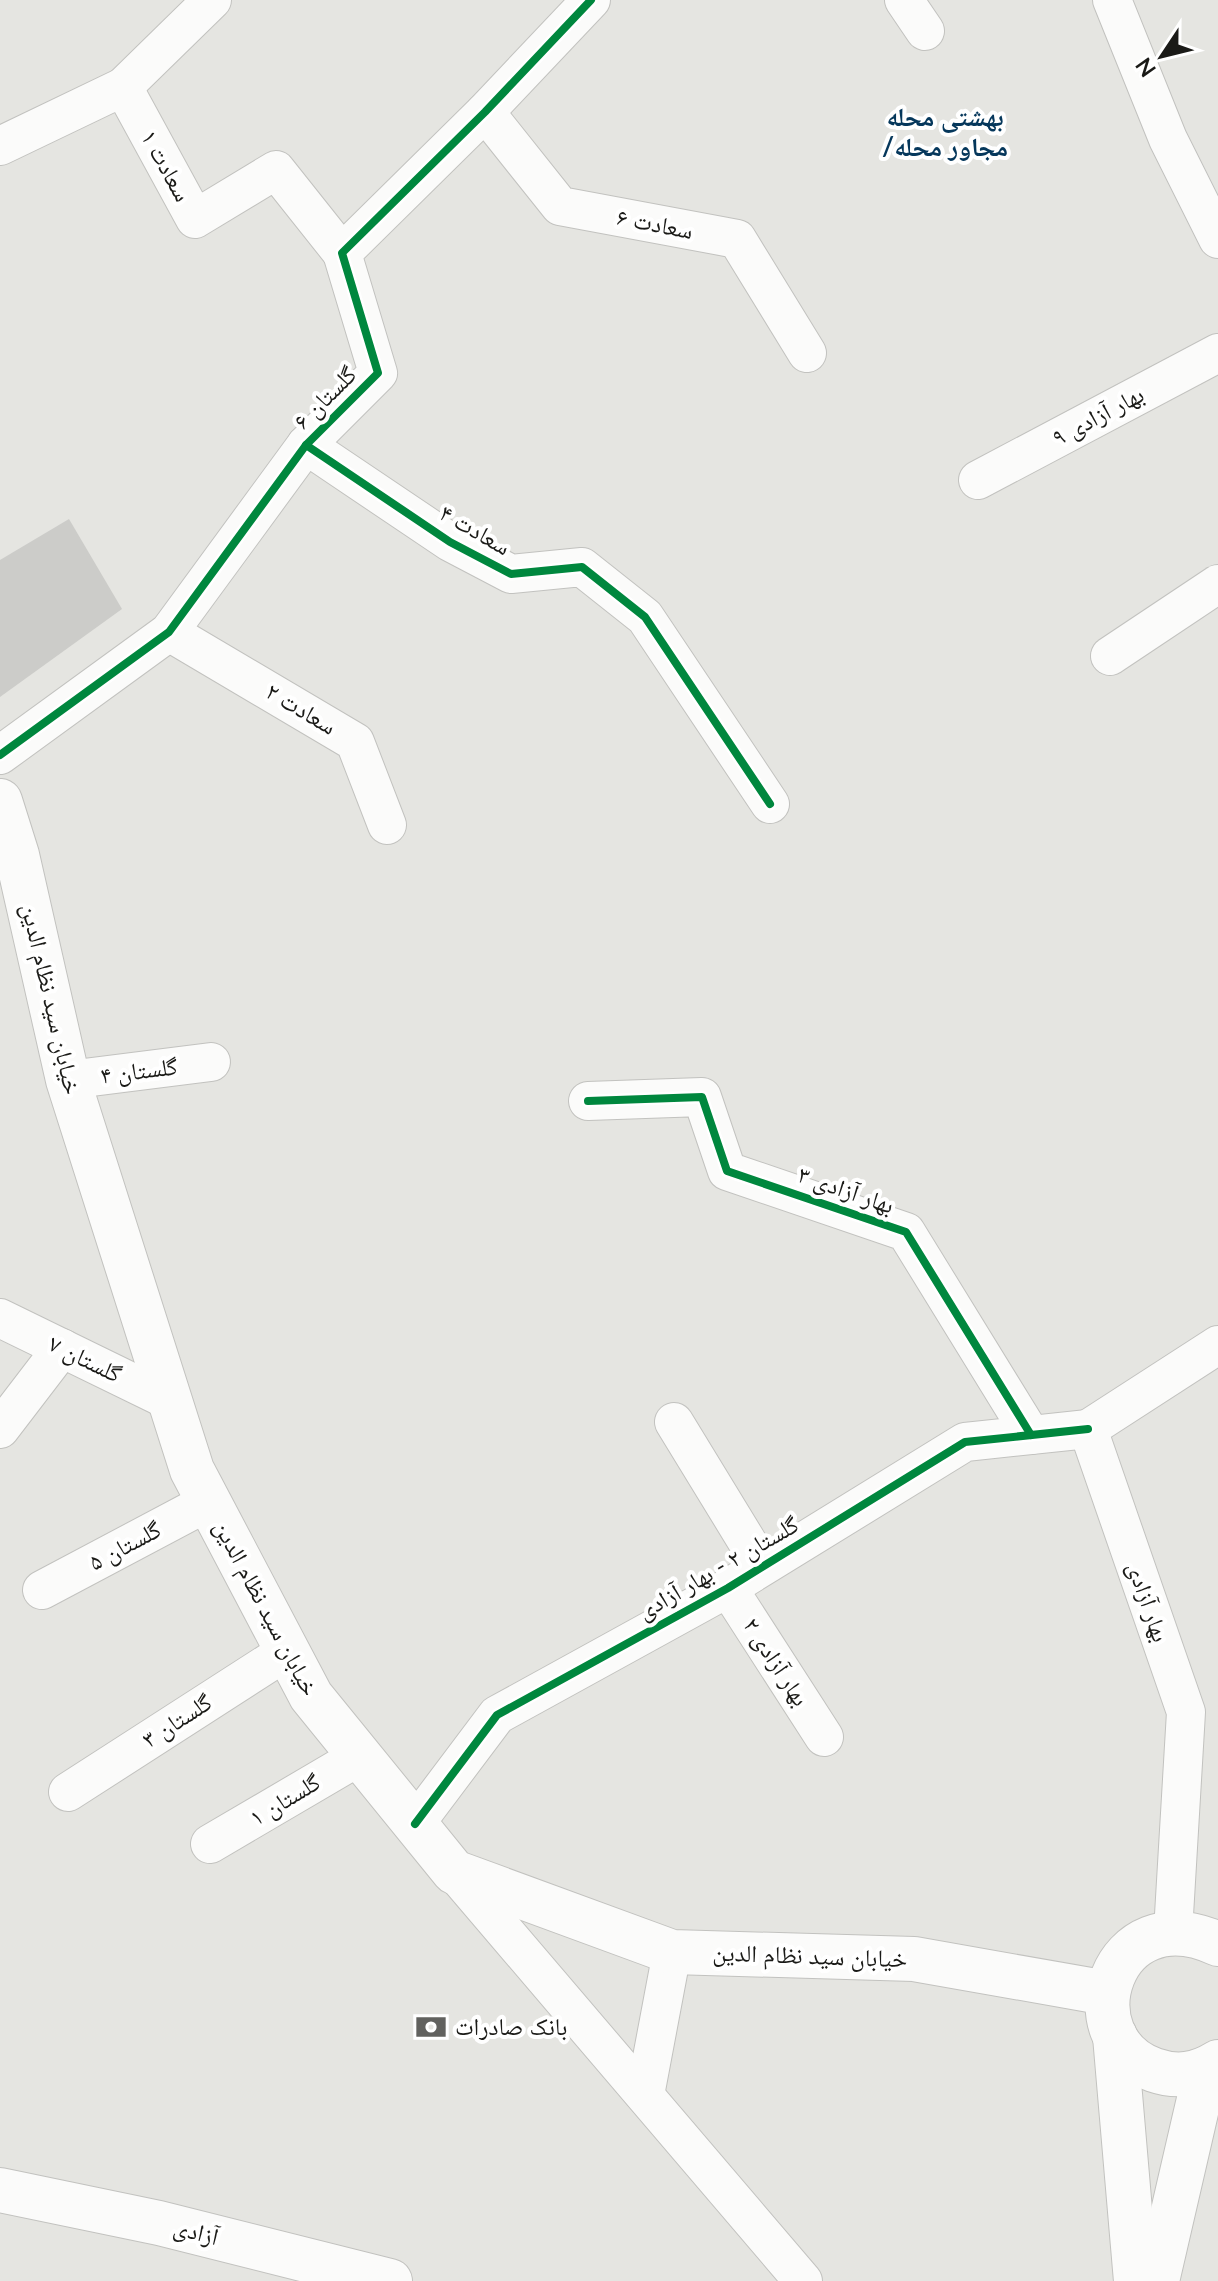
<svg xmlns="http://www.w3.org/2000/svg" width="1218" height="2281" font-family="Lato,'Noto Naskh Arabic',sans-serif">
<style>
.building{fill:#ccccc9}
.lines{fill:none;stroke-linecap:round;stroke-linejoin:round}
.street-casing{stroke:#c2c2bf;stroke-width:40}
.secondary-casing{stroke:#c2c2bf;stroke-width:46}
.street{stroke:#fbfbfa;stroke-width:38}
.secondary{stroke:#fbfbfa;stroke-width:44}
.cycleway-casing{stroke:#fff;stroke-width:13}
.cycleway{stroke:#00873e;stroke-width:8}
.labels{text-anchor:middle;stroke-width:8;stroke-linejoin:round;paint-order:stroke}
.street-label{font-size:24px;fill:#1a1a17;stroke:#fff}
.poi-label{font-size:24px;fill:#1a1a17;stroke:#fff;text-anchor:start}
.neighbourhood-label{font-size:26px;font-weight:bold;fill:#05375b;stroke:#fff}
</style>
<rect width="100%" height="100%" fill="#e5e5e1"/>
<!-- building -->
<polygon class="building" points="69,519 122,609 0,697 0,560"/>
<g class="lines">
<defs>
<g id="street">
<polyline points="904,0 925,31"/>
<polyline points="1112,0 1168,139 1218,239"/>
<polyline points="123,87 212,0"/>
<polyline points="485,112 560,206 737,239 807,353"/>
<polyline points="0,146 123,87 195,219 276,170 342,253"/>
<polyline points="306,445 450,542 511,574 582,567 645,617 770,804"/>
<polyline points="978,480 1218,353"/>
<polyline points="169,632 355,742 387,825"/>
<polyline points="1110,656 1218,584"/>
<polyline points="0,755 169,632 306,445 378,373 342,253 485,112 591,0"/>
<polyline points="68,1080 211,1062"/>
<polyline points="588,1101 702,1097 727,1171 906,1232 1031,1435"/>
<polyline points="0,1318 170,1401"/>
<polyline points="674,1422 762,1566"/>
<polyline points="0,1429 62,1348"/>
<polyline points="728,1588 824,1737"/>
<polyline points="42,1590 208,1502"/>
<polyline points="68,1792 287,1651"/>
<polyline points="415,1824 497,1715 728,1588 965,1442 1088,1429"/>
<polyline points="210,1844 360,1756"/>
<polyline points="454,1872 803,2281"/>
<polyline points="1173,1932 1186,1712 1088,1429 1218,1345"/>
<polyline points="645,2095 672,1952"/>
</g>
<g id="secondary">
<polyline points="0,801 17,855 68,1080 192,1470 311,1696 454,1872 672,1952 914,1959 1107,1993"/>
<path d="M1218,1944C1110,1894 1067,2039 1154,2070C1177,2078 1197,2075 1218,2062"/>
<polyline points="1115,2036 1136,2281"/>
<polyline points="0,2190 159,2223 390,2281"/>
<polyline points="1157,2281 1206,2069"/>
</g>
</defs>
<!-- street casing -->
<use href="#street" class="street-casing"/>
<!-- secondary casing -->
<use href="#secondary" class="secondary-casing"/>
<!-- street -->
<use href="#street" class="street"/>
<!-- secondary -->
<use href="#secondary" class="secondary"/>
<defs>
<g id="cycleway">
<polyline points="306,445 450,542 511,574 582,567 645,617 770,804"/>
<polyline points="0,755 169,632 306,445 378,373 342,253 485,112 591,0"/>
<polyline points="588,1101 702,1097 727,1171 906,1232 1031,1435"/>
<polyline points="415,1824 497,1715 728,1588 965,1442 1088,1429"/>
</g>
</defs>
<!-- cycleway casing -->
<use href="#cycleway" class="cycleway-casing"/>
<!-- cycleway -->
<use href="#cycleway" class="cycleway"/>
</g>
<!-- icons -->
<defs>
<symbol id="bank-bare" viewBox="-9 -9 18 18"><path d="M-6-4H6V4H-6ZM0-2.3a2.3 2.3 0 1 0 0 4.6a2.3 2.3 0 1 0 0-4.6Z" fill="#61615e" stroke="#fff" stroke-width="2.5" paint-order="stroke"/></symbol>
</defs>
<g fill-rule="evenodd">
<use href="#bank-bare" x="409" y="2005" width="44" height="44"/>
</g>
<g class="labels">
<!-- street labels -->
<g class="street-label">
<text transform="translate(166 166) rotate(61)" y="8">سعادت ۱</text>
<text transform="translate(655 224) rotate(11)" y="8">سعادت ۶</text>
<text transform="translate(325 398) rotate(-45)" y="8">گلستان ۶</text>
<text transform="translate(1098 416) rotate(-28)" y="8">بهار آزادی ۹</text>
<text transform="translate(475 530) rotate(30)" y="8">سعادت ۴</text>
<text transform="translate(301 709) rotate(31)" y="8">سعادت ۲</text>
<text transform="translate(51 999) rotate(77)" y="8">خیابان سید نظام الدین</text>
<text transform="translate(139 1071) rotate(-7)" y="8">گلستان ۴</text>
<text transform="translate(846 1190) rotate(19)" y="8">بهار آزادی ۳</text>
<text transform="translate(85 1359) rotate(26)" y="8">گلستان ۷</text>
<text transform="translate(125 1546) rotate(-28)" y="8">گلستان ۵</text>
<text transform="translate(718 1568) rotate(-30)" y="8">گلستان ۲ - بهار آزادی</text>
<text transform="translate(1148 1602) rotate(71)" y="8">بهار آزادی</text>
<text transform="translate(266 1608) rotate(62)" y="8">خیابان سید نظام الدین</text>
<text transform="translate(776 1662) rotate(57)" y="8">بهار آزادی ۲</text>
<text transform="translate(177 1721) rotate(-33)" y="8">گلستان ۳</text>
<text transform="translate(285 1800) rotate(-31)" y="8">گلستان ۱</text>
<text transform="translate(810 1956) rotate(2)" y="8">خیابان سید نظام الدین</text>
<text transform="translate(196 2232) rotate(14)" y="8">آزادی</text>
</g>
<!-- poi labels -->
<g class="poi-label">
<text x="455" y="2035">بانک صادرات</text>
</g>
<!-- neighbourhood labels -->
<g class="neighbourhood-label">
<text x="945" y="126">بهشتی محله<tspan x="945" dy="30">/مجاور محله</tspan></text>
</g>
</g>
<!-- north arrow -->
<g transform="translate(1162 56) rotate(235)" stroke="#ffffff" stroke-width="6" paint-order="stroke">
<path d="M0-6L14 30L0 20L-14 30Z" fill="#1a1a17"/>
<text y="-12" font-size="22" font-weight="bold" text-anchor="middle" fill="#1a1a17">N</text>
</g>
</svg>
